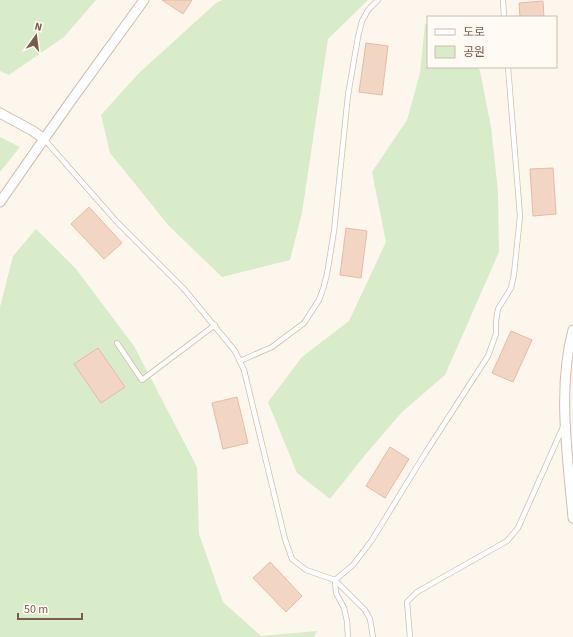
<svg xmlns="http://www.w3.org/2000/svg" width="573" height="637" font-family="'Source Sans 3','Noto Sans KR',sans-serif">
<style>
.green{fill:#d8ecc9}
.building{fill:#f3d5c3;stroke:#e6bba3}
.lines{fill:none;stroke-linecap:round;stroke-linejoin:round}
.service-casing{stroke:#d1beb0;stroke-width:6}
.minor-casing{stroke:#d1beb0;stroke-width:11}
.service{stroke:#fff;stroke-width:4.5}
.minor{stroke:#fff;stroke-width:9}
</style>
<rect width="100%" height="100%" fill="#fdf6ec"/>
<!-- green -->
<g class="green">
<polygon points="0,0 96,0 64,37 9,75 0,71"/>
<polygon points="222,0 368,0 328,39 302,213 290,260 222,277 169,226 110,153 101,115 138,74 216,3"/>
<polygon points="425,24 428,25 428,67 478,67 480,71 491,127 498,191 499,252 445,375 402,412 365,455 330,499 297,473 268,402 302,357 349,321 386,242 372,172 407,120 420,73"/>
<polygon points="0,137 20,147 0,172"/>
<polygon points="36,229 76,269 134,346 197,467 199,534 223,602 261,636 317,631 314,637 0,637 0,307 13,256"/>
</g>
<!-- building -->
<g class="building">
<polygon points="162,0 192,0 183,14"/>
<polygon points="543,1 544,17 520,17 519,3"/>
<polygon points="366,43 388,46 382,95 359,92"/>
<polygon points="553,168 556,214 533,216 530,169"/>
<polygon points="89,207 122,243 104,259 71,224"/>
<polygon points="346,228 367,231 361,278 340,275"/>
<polygon points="511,331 532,340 513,382 492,373"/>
<polygon points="98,348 125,387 101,403 74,364"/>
<polygon points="237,397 248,443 223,449 212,403"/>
<polygon points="390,447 409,459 385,498 366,486"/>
<polygon points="270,562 302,596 286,612 253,578"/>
</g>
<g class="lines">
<defs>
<g id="service">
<polyline points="503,0 504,17"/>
<polyline points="44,139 117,222 184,289 235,351 244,370 285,539 292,559 306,570 335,580 353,565 372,540 426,452 488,356 496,334 496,321 498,309 511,288 514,274 520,216 508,67"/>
<polyline points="117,343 142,380 215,325"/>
<polyline points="240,361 272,347 304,323 319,300 323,289 327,274 334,231 348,95 358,37 362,21 368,10 378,0"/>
<polyline points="335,580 365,610 370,619 373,637"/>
<polyline points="335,580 336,593 344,608 347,621 348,637"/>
<polyline points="410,637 407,602 417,592 507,541 518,528 563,427"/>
</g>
<g id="minor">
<polyline points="0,113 33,131 44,139 73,98 144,0"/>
<polyline points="0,202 44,139"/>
<path d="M573,330C557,389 568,458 573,518"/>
</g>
</defs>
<!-- service casing -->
<use href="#service" class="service-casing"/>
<!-- minor casing -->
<use href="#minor" class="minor-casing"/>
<!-- service -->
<use href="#service" class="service"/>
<!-- minor -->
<use href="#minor" class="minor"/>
</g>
<!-- legend -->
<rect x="427" y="16" width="130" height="52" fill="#fffaf3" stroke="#cabbb1"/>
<rect x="435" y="29" width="20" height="6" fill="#ffffff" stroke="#cabbb1"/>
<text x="463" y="36" font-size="12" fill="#7a5c4d">도로</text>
<rect x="435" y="46" width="20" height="12" fill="#d8ecc9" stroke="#cabbb1"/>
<text x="463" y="56" font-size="12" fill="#7a5c4d">공원</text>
<!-- north arrow -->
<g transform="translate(36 36) rotate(14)" stroke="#fffaf3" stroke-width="3" paint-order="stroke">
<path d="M0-3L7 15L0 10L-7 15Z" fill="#7a5c4d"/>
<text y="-6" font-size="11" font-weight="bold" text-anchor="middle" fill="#7a5c4d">N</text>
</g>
<!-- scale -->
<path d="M18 613v6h64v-6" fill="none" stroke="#7a5c4d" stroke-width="2"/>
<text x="24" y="613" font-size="12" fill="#7a5c4d" stroke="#fffaf3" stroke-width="3" paint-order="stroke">50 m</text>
</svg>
